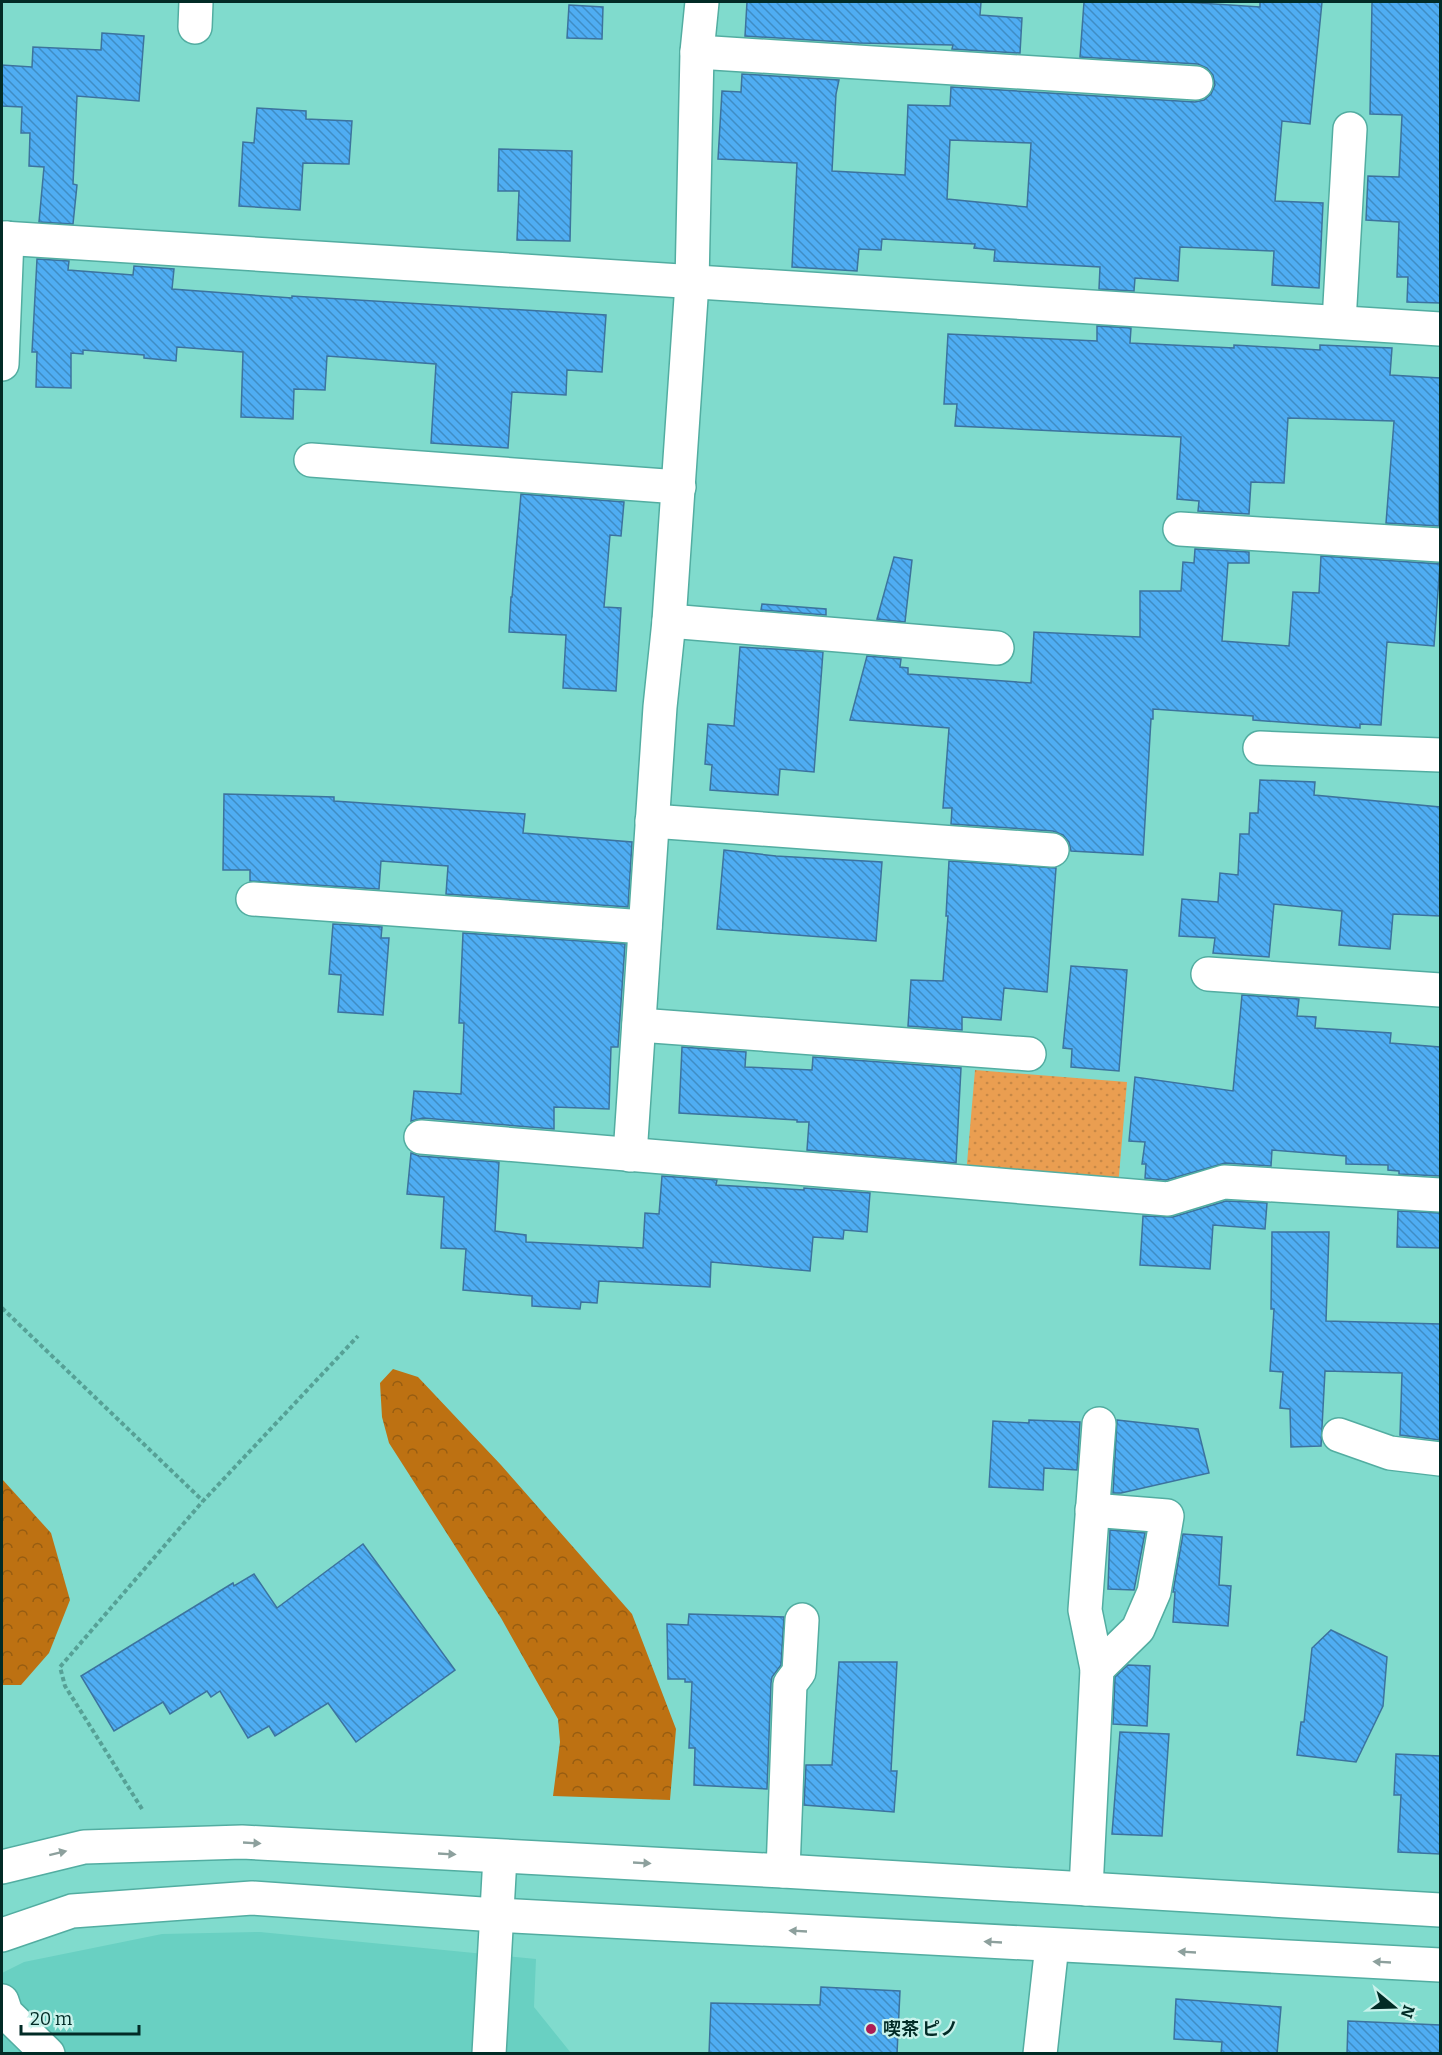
<svg xmlns="http://www.w3.org/2000/svg" width="1442" height="2055" font-family="Bitter,'Noto Sans JP',serif">
<style>
.built{fill:#69d0c2}
.grass{fill:url(#grass-dots)}
.forest{fill:url(#forest-crowns)}
.building{fill:url(#building-back-hatch);stroke:#3c739e;stroke-width:1.5;fill-rule:evenodd}
.lines{fill:none;stroke-linecap:round;stroke-linejoin:round}
.minor-casing{stroke:#52ada1;stroke-width:36}
.path{stroke:#56a196;stroke-width:4;stroke-dasharray:4.5 3;stroke-linecap:butt}
.minor{stroke:#fff;stroke-width:33}
.oneway{fill:#8da09d}
.poi-dot{fill:#ac1d56;stroke:#c8f2eb;stroke-width:2}
.labels{text-anchor:middle;stroke-width:4.5;stroke-linejoin:round;paint-order:stroke}
.poi-label{font-size:18px;font-weight:bold;fill:#022b26;stroke:#c8f2eb;text-anchor:start}
</style>
<defs>
<pattern id="grass-dots" width="8" height="8" patternUnits="userSpaceOnUse" patternTransform="scale(1.5)"><rect width="8" height="8" fill="#ea9e51"/><path d="M2 2h.1M6 6h.1" fill="none" stroke="#c78846" stroke-width="1.8" stroke-linecap="round"/></pattern>
<pattern id="forest-crowns" width="20" height="18" patternUnits="userSpaceOnUse" patternTransform="scale(1.5)"><rect width="20" height="18" fill="#bd7112"/><path d="M2 6a3 3 0 1 1 6 0M12 15a3 3 0 1 1 6 0" fill="none" stroke="#975d11"/></pattern>
<pattern id="building-back-hatch" width="6" height="6" patternUnits="userSpaceOnUse" patternTransform="scale(1.5)"><rect width="6" height="6" fill="#4fadf3"/><path d="M-1 5l2 2M0 0l6 6M5-1l2 2" fill="none" stroke="#3f8dc5"/></pattern>
</defs>
<rect width="100%" height="100%" fill="#80dbcd"/>
<!-- built -->
<polygon class="built" points="260,1932 536,1959 534,2007 571,2053 2,2054 2,1973 24,1962 162,1934"/>
<!-- grass -->
<polygon class="grass" points="975,1070 1127,1082 1118,1187 966,1175"/>
<!-- forest -->
<g class="forest">
<polygon points="393,1369 418,1377 501,1465 632,1614 676,1729 670,1800 553,1796 560,1742 558,1719 501,1618 389,1443 382,1417 380,1383"/>
<polygon points="2,1479 51,1533 70,1600 49,1653 21,1685 2,1685"/>
</g>
<!-- building -->
<g class="building">
<polygon points="747,2 981,2 980,15 1022,18 1020,53 952,49 953,45 859,43 745,36"/>
<path d="M1084,2H1184L1260,7V2H1322L1310,124L1282,121L1275,201L1323,203L1319,288L1272,285L1274,251L1180,247L1178,281L1135,278L1134,291L1099,289L1100,267L994,261L995,250L974,248L975,244L882,239L881,250L859,249L857,271L792,267L797,163L718,159L722,91L741,92L742,74L839,80L836,94L832,171L905,175L908,105L950,106L951,87L1195,102L1204,100L1211,94L1215,85L1213,75L1207,68L1198,64L1080,57ZM950,140L1031,143L1027,207L947,199Z"/>
<polygon points="1372,2 1440,2 1440,303 1407,302 1408,277 1397,277 1399,222 1366,220 1368,176 1399,177 1402,115 1370,114"/>
<polygon points="569,5 603,7 602,39 567,38"/>
<polygon points="102,33 144,36 139,101 77,96 73,184 77,185 73,224 39,222 44,167 29,166 30,133 21,133 22,107 2,106 2,65 32,67 33,47 101,50"/>
<polygon points="257,108 306,111 306,119 352,121 349,164 303,163 300,210 239,206 243,142 254,143"/>
<polygon points="499,149 572,151 570,241 517,240 519,191 498,191"/>
<polygon points="37,259 69,261 68,270 133,275 134,266 174,269 172,289 292,298 292,296 606,315 602,372 567,370 566,395 512,392 508,448 431,443 436,364 327,356 325,390 294,389 293,419 241,417 243,352 177,347 176,361 144,358 144,355 83,350 83,354 71,353 71,388 36,387 37,352 32,352"/>
<polygon points="1097,326 1131,328 1130,343 1234,348 1234,345 1320,350 1320,345 1392,348 1390,375 1440,378 1439,526 1386,523 1394,421 1288,418 1284,483 1251,482 1249,514 1198,511 1199,501 1177,499 1181,437 955,426 957,404 944,404 948,334 1097,341"/>
<polygon points="521,494 624,502 621,536 610,535 604,607 621,608 616,691 563,688 566,635 509,632 511,597 512,597"/>
<polygon points="1195,549 1249,552 1249,563 1228,563 1222,641 1289,646 1293,592 1319,593 1321,556 1440,564 1434,646 1387,642 1381,725 1360,724 1360,728 1253,720 1253,716 1153,709 1153,719 1151,719 1143,855 1071,851 1069,842 1063,835 1053,831 951,824 952,808 943,808 949,728 850,720 867,656 901,659 900,667 908,668 908,674 1031,683 1034,632 1140,637 1140,591 1181,591 1183,562 1194,563"/>
<polygon points="894,557 912,560 905,622 877,619"/>
<polygon points="762,604 826,609 826,615 761,610"/>
<polygon points="740,647 823,652 814,772 780,769 778,795 710,790 712,765 705,764 708,724 734,726"/>
<polygon points="1260,780 1315,782 1314,795 1440,807 1440,916 1393,914 1390,949 1339,945 1342,911 1274,904 1269,957 1213,953 1215,938 1179,936 1182,899 1218,902 1220,873 1238,875 1240,834 1249,834 1250,813 1258,813"/>
<polygon points="224,794 334,797 334,801 525,814 523,833 632,842 628,907 446,894 448,866 381,861 379,889 250,881 250,870 223,870"/>
<polygon points="724,850 776,856 882,862 876,941 717,929"/>
<polygon points="949,861 1056,868 1047,992 1004,988 1001,1020 962,1017 962,1030 908,1026 911,980 943,981 948,916 946,916"/>
<polygon points="333,924 382,927 381,938 389,938 383,1015 338,1012 341,975 329,974"/>
<polygon points="463,933 625,944 618,1047 611,1047 609,1109 554,1107 554,1129 423,1118 411,1121 414,1091 461,1094 464,1023 459,1023"/>
<polygon points="1071,966 1127,970 1119,1071 1071,1067 1072,1049 1063,1048"/>
<polygon points="1242,995 1299,999 1297,1016 1316,1017 1315,1028 1391,1033 1390,1043 1440,1047 1440,1176 1399,1174 1399,1171 1388,1170 1388,1165 1346,1164 1346,1156 1272,1150 1271,1166 1225,1163 1166,1180 1145,1178 1146,1164 1142,1164 1145,1142 1129,1141 1135,1077 1233,1091"/>
<polygon points="682,1047 746,1052 745,1067 812,1070 813,1057 961,1068 956,1163 807,1150 809,1122 797,1122 797,1120 679,1113"/>
<polygon points="411,1153 419,1156 499,1162 495,1231 526,1235 526,1242 643,1248 645,1213 659,1214 662,1176 717,1180 716,1185 804,1190 804,1188 870,1193 867,1232 844,1230 843,1239 813,1237 810,1271 711,1262 710,1287 599,1281 597,1303 581,1302 580,1309 532,1306 532,1296 463,1290 466,1249 441,1248 444,1197 407,1194"/>
<polygon points="1226,1201 1267,1203 1265,1229 1213,1225 1210,1269 1140,1265 1143,1216 1173,1217"/>
<polygon points="1398,1211 1440,1213 1440,1248 1397,1247"/>
<polygon points="1272,1232 1329,1232 1326,1321 1440,1324 1440,1440 1400,1435 1402,1373 1325,1371 1321,1446 1291,1447 1290,1409 1280,1408 1283,1372 1270,1371 1274,1309 1271,1309"/>
<polygon points="1029,1420 1080,1422 1077,1470 1044,1468 1043,1490 989,1487 993,1421 1029,1423"/>
<polygon points="1117,1420 1198,1429 1209,1473 1121,1493 1113,1493"/>
<polygon points="1110,1530 1145,1533 1134,1590 1108,1589"/>
<polygon points="1183,1534 1222,1537 1219,1585 1231,1586 1228,1626 1173,1622 1175,1592 1173,1592"/>
<polygon points="363,1544 455,1670 356,1742 328,1703 275,1736 269,1726 248,1738 220,1691 211,1697 207,1691 170,1714 163,1702 114,1731 81,1676 233,1583 234,1586 254,1574 277,1608"/>
<polygon points="689,1614 784,1617 781,1665 772,1677 771,1683 767,1789 694,1785 695,1748 689,1748 692,1682 685,1682 685,1679 668,1679 667,1624 688,1625"/>
<polygon points="1331,1630 1387,1657 1383,1706 1356,1762 1297,1755 1301,1722 1304,1722 1312,1648"/>
<polygon points="839,1662 897,1662 891,1771 897,1771 894,1812 804,1805 806,1765 832,1765"/>
<polygon points="1128,1665 1150,1666 1147,1726 1113,1724 1115,1677"/>
<polygon points="1120,1732 1169,1734 1162,1836 1112,1834"/>
<polygon points="1396,1754 1440,1756 1440,1854 1398,1852 1401,1795 1394,1795"/>
<polygon points="821,1987 900,1991 897,2054 709,2054 711,2003 820,2005"/>
<polygon points="1176,1999 1281,2007 1277,2054 1221,2054 1222,2042 1174,2039"/>
<polygon points="1348,2021 1440,2025 1440,2054 1347,2054"/>
</g>
<g class="lines">
<defs>
<g id="minor">
<polyline points="195,27 196,2"/>
<polyline points="697,52 1196,83"/>
<polyline points="2,238 1440,329"/>
<polyline points="1339,322 1350,129"/>
<polyline points="2,364 7,238"/>
<polyline points="311,460 679,487"/>
<polyline points="1180,529 1440,545"/>
<polyline points="669,621 997,648"/>
<polyline points="1260,748 1440,755"/>
<polyline points="652,821 1052,850"/>
<polyline points="253,899 645,927"/>
<polyline points="1208,974 1440,990"/>
<polyline points="639,1025 1029,1054"/>
<polyline points="421,1137 1168,1199 1224,1182 1440,1195"/>
<polyline points="630,1155 660,707 669,621 692,283 697,52 702,2"/>
<polyline points="1339,1435 1390,1453 1440,1459"/>
<polyline points="1092,1510 1167,1516 1154,1592 1138,1629 1097,1669"/>
<polyline points="2,1867 84,1847 242,1842 783,1871 1440,1910"/>
<polyline points="783,1871 790,1684 799,1672 802,1620"/>
<polyline points="1086,1889 1097,1669 1085,1610 1099,1424"/>
<polyline points="2,1935 72,1911 252,1898 496,1915 1440,1965"/>
<polyline points="2,2001 6,2013 48,2054"/>
<polyline points="489,2054 500,1857"/>
<polyline points="1040,2054 1052,1945"/>
</g>
</defs>
<!-- minor casing -->
<use href="#minor" class="minor-casing"/>
<!-- path -->
<g class="path">
<polyline points="2,1308 203,1501"/>
<polyline points="142,1809 65,1686 60,1667 203,1501 358,1336"/>
</g>
<!-- minor -->
<use href="#minor" class="minor"/>
</g>
<!-- one-way arrows -->
<defs><path id="oneway-solid" d="M-6-.8H1V-3.2L6.5 0L1 3.2V.8H-6Z" transform="scale(1.5)"/></defs>
<g class="oneway">
<use href="#oneway-solid" transform="translate(252 1843) rotate(3)"/>
<use href="#oneway-solid" transform="translate(58 1853) rotate(-14)"/>
<use href="#oneway-solid" transform="translate(447 1854) rotate(3)"/>
<use href="#oneway-solid" transform="translate(642 1863) rotate(3)"/>
<use href="#oneway-solid" transform="translate(798 1931) rotate(-177)"/>
<use href="#oneway-solid" transform="translate(993 1942) rotate(-177)"/>
<use href="#oneway-solid" transform="translate(1187 1952) rotate(-177)"/>
<use href="#oneway-solid" transform="translate(1382 1962) rotate(-177)"/>
</g>
<!-- markers -->
<circle class="poi-dot" cx="871" cy="2029" r="6"/>
<g class="labels">
<!-- poi labels -->
<g class="poi-label">
<text x="883" y="2035">喫茶 ピノ</text>
</g>
</g>
<!-- border -->
<rect width="1442" height="2055" fill="none" stroke="#022b26" stroke-width="6"/>
<!-- north arrow -->
<g transform="translate(1394 2007) rotate(109)" stroke="#c8f2eb" stroke-width="4.5" paint-order="stroke">
<path d="M0-4.5L10 22L0 15L-10 22Z" fill="#022b26"/>
<text y="-9" font-size="16" font-weight="bold" text-anchor="middle" fill="#022b26">N</text>
</g>
<!-- scale -->
<path d="M21 2025v9h118v-9" fill="none" stroke="#022b26" stroke-width="3"/>
<text x="30" y="2025" font-size="18" fill="#022b26" stroke="#c8f2eb" stroke-width="4.5" paint-order="stroke">20 m</text>
</svg>
